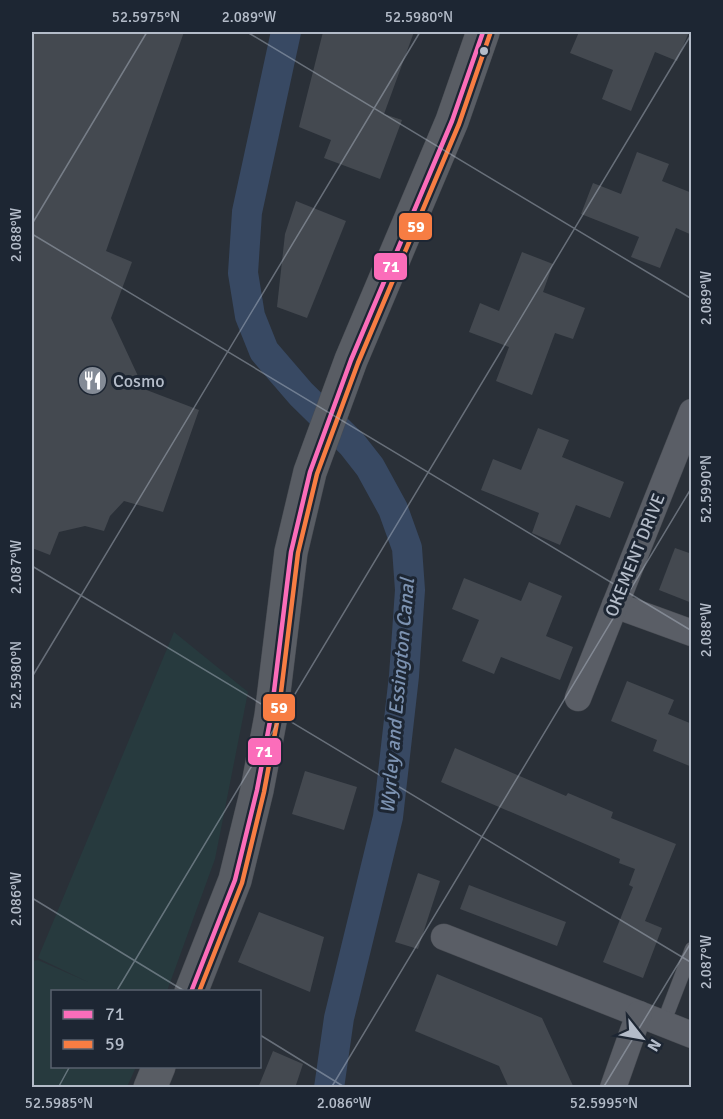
<svg xmlns="http://www.w3.org/2000/svg" width="723" height="1119" font-family="Signika,sans-serif">
<style>
.green{fill:#273a3e}
.lines{fill:none;stroke-linecap:round;stroke-linejoin:round}
.canal{stroke:#384963;stroke-width:30}
.building{fill:#444950}
.lane-casing{stroke:#484c53;stroke-width:15}
.street-casing{stroke:#484c53;stroke-width:27}
.secondary-casing{stroke:#484c53;stroke-width:34}
.lane{stroke:#5a5e66;stroke-width:14}
.street{stroke:#5a5e66;stroke-width:26}
.secondary{stroke:#595d64;stroke-width:33}
.bus-1-casing{stroke:#1d2633;stroke-width:9}
.bus-2-casing{stroke:#1d2633;stroke-width:9}
.bus-1{stroke:#fb6dba;stroke-width:4.5}
.bus-2{stroke:#f77d43;stroke-width:4.5}
.ticks{fill:none;stroke:#b4bcc9;stroke-width:1.5;stroke-opacity:0.45}
.bus-dot{fill:#b4bcc9;stroke:#1d2633;stroke-width:2}
.labels{text-anchor:middle;stroke-width:6;stroke-linejoin:round;paint-order:stroke}
.poi-label{font-size:18px;fill:#b4bcc9;stroke:#1d2633;text-anchor:start}
.street-label{font-size:18px;fill:#b4bcc9;stroke:#1d2633}
.water-label{font-size:20px;font-style:italic;fill:#7c92b1;stroke:#1d2633}
.line-badge{stroke:#1d2633;stroke-width:2}
.badge-label{font-size:16px;text-anchor:middle;font-weight:bold;fill:#fff}
.neatline{fill:none;stroke:#b4bcc9;stroke-width:2}
.ticks-label{font-size:15px;text-anchor:middle;fill:#b4bcc9}
</style>
<rect width="100%" height="100%" fill="#2a3038"/>
<!-- green -->
<polygon class="green" points="174,632 248,692 215,859 167,991 52,992 52,1066 136,1067 127,1087 32,1087 32,961 38,960 88,982 38,958"/>
<g class="lines">
<!-- canal -->
<polyline class="canal" points="286,32 247,212 243,273 250,316 264,351 301,394 352,444 370,467 393,509 407,548 410,590 404,676 388,817 339,1018 329,1088"/>
</g>
<!-- building -->
<g class="building">
<polygon points="32,32 184,32 106,251 132,262 111,318 144,389 199,410 163,512 124,501 110,516 104,531 85,526 59,532 50,555 32,548"/>
<polygon points="323,32 414,32 384,114 402,120 380,179 324,158 331,140 299,127"/>
<polygon points="579,32 689,32 677,61 655,52 631,111 602,99 613,70 570,53"/>
<polygon points="637,152 669,164 662,181 692,193 692,235 676,228 660,268 631,257 639,237 581,214 593,183 621,194"/>
<polygon points="296,201 346,221 307,318 277,307 285,234"/>
<polygon points="522,252 553,264 543,292 585,308 573,339 555,333 532,395 496,381 509,347 469,332 480,303 499,311"/>
<polygon points="538,428 569,440 562,457 624,482 610,518 576,505 560,545 532,533 539,513 481,490 493,459 521,470"/>
<polygon points="675,548 692,554 692,603 659,590"/>
<polygon points="464,578 521,601 529,582 562,596 546,636 573,647 560,680 501,657 494,674 462,661 479,620 452,609"/>
<polygon points="627,681 674,700 668,714 692,724 692,767 653,751 657,740 611,721"/>
<polygon points="455,748 566,796 568,793 613,812 611,818 676,844 645,921 662,928 643,978 603,962 633,887 629,885 635,869 619,863 620,859 441,782"/>
<polygon points="305,771 357,787 344,830 292,814"/>
<polygon points="418,873 440,881 418,949 395,942"/>
<polygon points="469,885 566,922 557,946 460,909"/>
<polygon points="259,912 324,937 310,992 238,962"/>
<polygon points="437,974 542,1018 574,1088 509,1088 499,1066 415,1031"/>
<polygon points="273,1051 303,1064 295,1088 258,1088"/>
</g>
<g class="lines">
<defs>
<polyline id="lane" points="663,1024 692,949"/>
<g id="street">
<polyline points="615,605 692,633"/>
<polyline points="578,698 692,412"/>
<polyline points="444,937 692,1035"/>
<polyline points="613,1088 639,1014"/>
</g>
<g id="secondary">
<polyline points="191,992 235,880 257,790 271,716 291,552 310,472 351,360 452,121 483,32"/>
<polyline points="150,1088 159,1066"/>
</g>
</defs>
<!-- lane casing -->
<use href="#lane" class="lane-casing"/>
<!-- street casing -->
<use href="#street" class="street-casing"/>
<!-- secondary casing -->
<use href="#secondary" class="secondary-casing"/>
<!-- lane -->
<use href="#lane" class="lane"/>
<!-- street -->
<use href="#street" class="street"/>
<!-- secondary -->
<use href="#secondary" class="secondary"/>
<defs>
<polyline id="bus-1" points="191,992 235,880 257,790 271,716 291,552 310,472 351,360 452,121 483,32"/>
<polyline id="bus-2" points="199,992 242,883 264,792 278,717 298,553 317,474 358,363 459,124 490,34"/>
</defs>
<!-- bus-1 casing -->
<use href="#bus-1" class="bus-1-casing"/>
<!-- bus-2 casing -->
<use href="#bus-2" class="bus-2-casing"/>
<!-- bus-1 -->
<use href="#bus-1" class="bus-1"/>
<!-- bus-2 -->
<use href="#bus-2" class="bus-2"/>
</g>
<!-- ticks -->
<path class="ticks" d="M247,32L692,299M32,224L147,32M32,234L692,631M32,566L692,963M32,677L420,32M32,898L186,992M116,992L692,33M260,1035L346,1088M58,1088L70,1066M331,1088L692,487M603,1088L692,941"/>
<!-- icons -->
<defs>
<symbol id="restaurant-disc" viewBox="-11 -11 22 22"><circle r="9.5" fill="#848b96" stroke="#1d2633"/><path d="M-5-6h1v4h1v-4h1v4h1v-4h1v5L-1.5 .5V6h-2V.5L-5-1ZM5-6V6H3V1.5H1.5Q1.5-4 5-6Z" fill="#fff"/></symbol>
</defs>
<g fill-rule="evenodd">
<use href="#restaurant-disc" x="76" y="364" width="33" height="33"/>
</g>
<!-- markers -->
<circle class="bus-dot" cx="484" cy="51" r="5"/>
<g class="labels">
<!-- poi labels -->
<g class="poi-label">
<text x="113" y="387">Cosmo</text>
</g>
<!-- street labels -->
<g class="street-label">
<text transform="translate(635 555) rotate(-68)" y="6">OKEMENT DRIVE</text>
</g>
<!-- water labels -->
<g class="water-label">
<text transform="translate(397 696) rotate(-85)" y="7">Wyrley and Essington Canal</text>
</g>
</g>
<g class="line-badge">
<rect x="398" y="212" width="35" height="29" rx="6" fill="#f77d43"/>
<rect x="373" y="252" width="35" height="29" rx="6" fill="#fb6dba"/>
<rect x="262" y="693" width="34" height="29" rx="6" fill="#f77d43"/>
<rect x="247" y="737" width="35" height="29" rx="6" fill="#fb6dba"/>
</g>
<g class="badge-label">
<text x="416" y="232">59</text>
<text x="391" y="272">71</text>
<text x="279" y="713">59</text>
<text x="264" y="757">71</text>
</g>
<!-- border -->
<rect width="723" height="1119" fill="none" stroke="#1d2633" stroke-width="66"/>
<!-- legend -->
<rect x="51" y="990" width="210" height="78" fill="#1d2633" stroke="#59626f" stroke-width="1.5"/>
<rect x="63" y="1010" width="30" height="9" fill="#fb6dba" stroke="#59626f" stroke-width="1.5"/>
<text x="105" y="1020" font-size="18" fill="#b4bcc9">71</text>
<rect x="63" y="1040" width="30" height="9" fill="#f77d43" stroke="#59626f" stroke-width="1.5"/>
<text x="105" y="1050" font-size="18" fill="#b4bcc9">59</text>
<!-- north arrow -->
<g transform="translate(642 1038) rotate(121)" stroke="#1d2633" stroke-width="4.5" paint-order="stroke">
<path d="M0-4.5L10 22L0 15L-10 22Z" fill="#b4bcc9"/>
<text y="-9" font-size="16" font-weight="bold" text-anchor="middle" fill="#b4bcc9">N</text>
</g>
<rect x="33" y="33" width="657" height="1053" class="neatline"/>
<g class="ticks-label">
<text x="146" y="22">52.5975°N</text>
<text x="249" y="22">2.089°W</text>
<text x="419" y="22">52.5980°N</text>
<text transform="translate(16 235) rotate(-90)" y="5">2.088°W</text>
<text transform="translate(706 298) rotate(-90)" y="5">2.089°W</text>
<text transform="translate(706 489) rotate(-90)" y="5">52.5990°N</text>
<text transform="translate(16 567) rotate(-90)" y="5">2.087°W</text>
<text transform="translate(706 630) rotate(-90)" y="5">2.088°W</text>
<text transform="translate(16 675) rotate(-90)" y="5">52.5980°N</text>
<text transform="translate(16 899) rotate(-90)" y="5">2.086°W</text>
<text transform="translate(706 962) rotate(-90)" y="5">2.087°W</text>
<text x="59" y="1108">52.5985°N</text>
<text x="344" y="1108">2.086°W</text>
<text x="604" y="1108">52.5995°N</text>
</g>
</svg>
